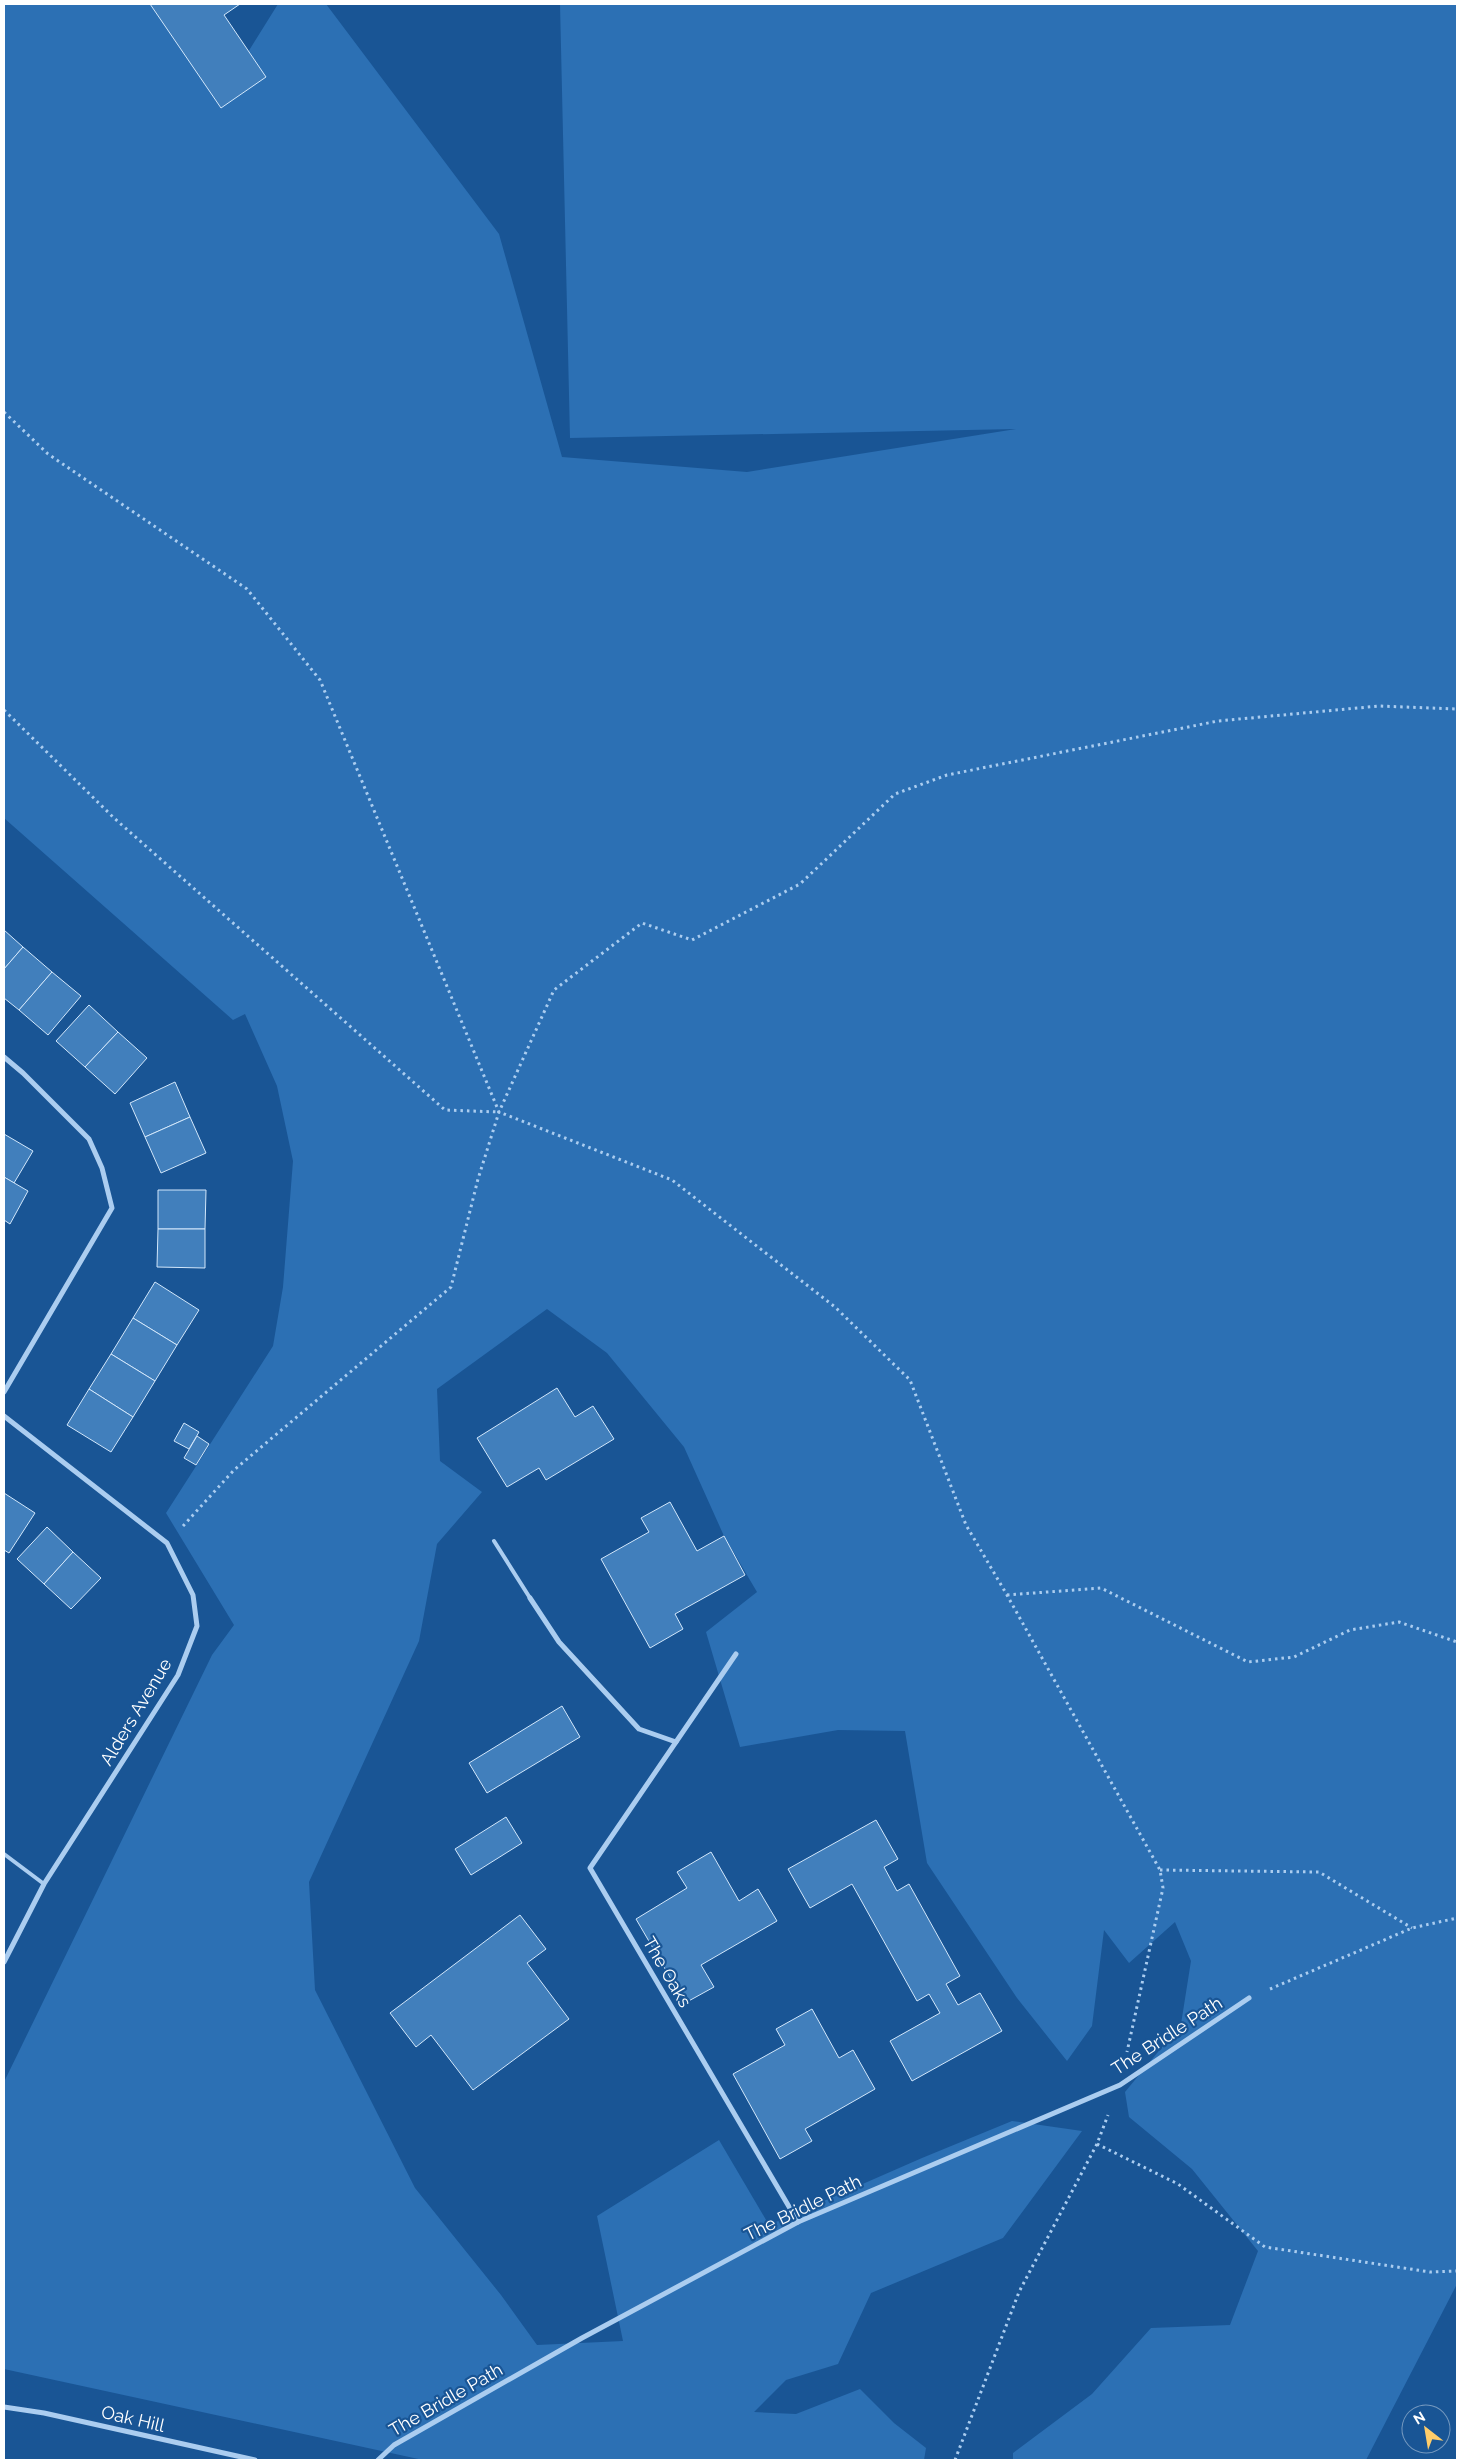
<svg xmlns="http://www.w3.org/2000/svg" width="1461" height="2464" font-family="Raleway,sans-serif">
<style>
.green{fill:#2c70b4}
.building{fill:#417fbc;stroke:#d2e7fb}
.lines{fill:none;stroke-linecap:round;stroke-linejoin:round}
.path{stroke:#abcdf0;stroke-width:3;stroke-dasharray:2.5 4;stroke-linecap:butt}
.service{stroke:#abcdf0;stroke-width:4}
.minor{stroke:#abcdf0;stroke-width:5}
.labels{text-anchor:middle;stroke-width:4.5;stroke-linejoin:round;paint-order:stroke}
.street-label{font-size:18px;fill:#fff;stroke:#195595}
</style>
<rect width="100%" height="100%" fill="#195595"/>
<!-- green -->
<polygon class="green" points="4,4 163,4 192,60 227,86 278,4 326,4 499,234 562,457 747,472 1016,429 570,438 560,4 1457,4 1457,2284 1366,2460 1013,2460 1013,2453 1092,2394 1151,2328 1230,2325 1258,2251 1192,2169 1129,2117 1125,2092 1181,2024 1191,1961 1175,1922 1129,1963 1104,1930 1092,2026 1067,2061 1017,1998 927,1863 905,1731 838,1730 740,1747 706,1632 757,1592 724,1536 684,1447 607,1353 547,1309 437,1389 440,1461 482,1492 437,1544 419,1641 309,1882 315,1990 415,2188 501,2295 537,2345 623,2341 597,2216 719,2140 769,2225 922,2158 1012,2121 1082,2131 1003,2238 871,2293 838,2364 786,2380 754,2412 796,2414 860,2389 894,2423 926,2448 924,2460 423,2460 4,2369 4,2082 212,1655 234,1625 166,1513 273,1346 283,1287 293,1161 277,1086 245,1014 233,1020 4,818"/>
<!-- building -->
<g class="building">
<polygon points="150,4 240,4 224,15 266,77 221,108"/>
<polygon points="4,930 23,947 4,969"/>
<polygon points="23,947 52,972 19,1010 4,998 4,969"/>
<polygon points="52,972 81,996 48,1035 19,1010"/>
<polygon points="89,1005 118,1032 85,1067 56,1041"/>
<polygon points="118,1032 147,1058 115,1094 85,1067"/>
<polygon points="175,1082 190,1117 145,1137 130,1103"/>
<polygon points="190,1117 206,1153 161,1173 145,1137"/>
<polygon points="4,1134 33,1151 14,1183 4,1177"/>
<polygon points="4,1177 28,1191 10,1224 4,1220"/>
<polygon points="158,1190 206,1190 205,1229 158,1229"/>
<polygon points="158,1229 205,1229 205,1268 157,1267"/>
<polygon points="155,1282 199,1310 177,1345 133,1318"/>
<polygon points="133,1318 177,1345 155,1381 111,1354"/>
<polygon points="111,1354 155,1381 133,1417 89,1389"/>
<polygon points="557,1388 575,1417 593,1406 614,1439 546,1480 539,1468 507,1487 477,1438"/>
<polygon points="89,1389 133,1417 111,1452 67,1425"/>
<polygon points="184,1423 199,1432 189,1449 174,1441"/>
<polygon points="197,1436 209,1444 196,1465 184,1458"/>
<polygon points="4,1493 35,1513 9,1553 4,1550"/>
<polygon points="670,1502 697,1551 724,1536 745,1575 675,1614 683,1629 650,1648 601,1559 649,1532 641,1518"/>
<polygon points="47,1527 73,1552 44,1584 17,1559"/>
<polygon points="73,1552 101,1578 71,1609 44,1584"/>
<polygon points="562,1706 580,1737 487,1793 469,1763"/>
<polygon points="506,1817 522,1843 471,1875 455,1849"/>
<polygon points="876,1820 898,1859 884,1867 897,1891 909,1884 960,1976 946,1984 958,2005 980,1993 1002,2031 912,2081 890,2041 940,2013 929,1994 917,2001 852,1884 810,1908 788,1869"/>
<polygon points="711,1852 739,1901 758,1889 777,1921 701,1965 714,1987 685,2003 636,1919 687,1888 677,1872"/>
<polygon points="520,1915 546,1949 527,1963 569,2019 473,2090 431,2035 416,2047 390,2013"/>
<polygon points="812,2009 839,2058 853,2050 875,2089 805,2129 812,2141 780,2159 733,2074 785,2045 776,2029"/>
</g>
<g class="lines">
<!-- path -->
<g class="path">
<polyline points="4,412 48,454 247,589 320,680 499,1112 672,1180 835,1307 910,1380 966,1525 1007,1595 1160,1870 1163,1888 1127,2052"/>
<polyline points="4,710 114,818 445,1110 499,1112"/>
<polyline points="183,1526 234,1470 451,1287 478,1179 499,1112 554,990 642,923 692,940 800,884 895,794 947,775 1218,721 1379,706 1457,709"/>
<polyline points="1007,1595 1101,1588 1248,1662 1294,1657 1350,1630 1399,1622 1457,1642"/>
<polyline points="1160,1870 1319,1872 1412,1928"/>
<polyline points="1270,1989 1412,1928 1457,1918"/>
<polyline points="1097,2144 1178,2184 1265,2247 1430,2272 1457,2271"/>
<polyline points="955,2460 1019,2292 1097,2144 1108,2115"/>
</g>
<!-- service -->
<g class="service">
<polyline points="494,1541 530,1598"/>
<polyline points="4,1854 44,1884"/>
</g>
<!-- minor -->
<g class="minor">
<polyline points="4,1057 23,1073 89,1139 102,1168 112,1208 4,1392"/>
<polyline points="4,1416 167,1543 193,1595 197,1626 178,1675 44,1884 4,1962"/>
<polyline points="530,1598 559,1642 639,1729 676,1742"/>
<polyline points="736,1654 590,1868 798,2222"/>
<polyline points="4,2407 44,2413 255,2460"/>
<polyline points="378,2460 394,2445 582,2338 798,2222 1120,2085 1249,1998"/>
</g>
</g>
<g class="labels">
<!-- street labels -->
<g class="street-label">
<text transform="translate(136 1712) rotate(-59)" y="6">Alders Avenue</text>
<text transform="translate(667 1972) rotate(60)" y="6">The Oaks</text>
<text transform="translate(1167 2036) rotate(-33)" y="6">The Bridle Path</text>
<text transform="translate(803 2208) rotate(-26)" y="6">The Bridle Path</text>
<text transform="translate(446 2400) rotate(-30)" y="6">The Bridle Path</text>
<text transform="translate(133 2419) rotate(13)" y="6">Oak Hill</text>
</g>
</g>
<!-- border -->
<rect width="1461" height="2464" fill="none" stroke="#ffffff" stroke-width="10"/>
<!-- north arrow -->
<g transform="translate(1426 2429) rotate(329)"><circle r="24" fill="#195595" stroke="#7599bf"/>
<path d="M0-4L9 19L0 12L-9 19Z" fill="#ffcd6a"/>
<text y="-8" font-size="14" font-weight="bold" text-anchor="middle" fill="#ffffff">N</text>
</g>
</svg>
